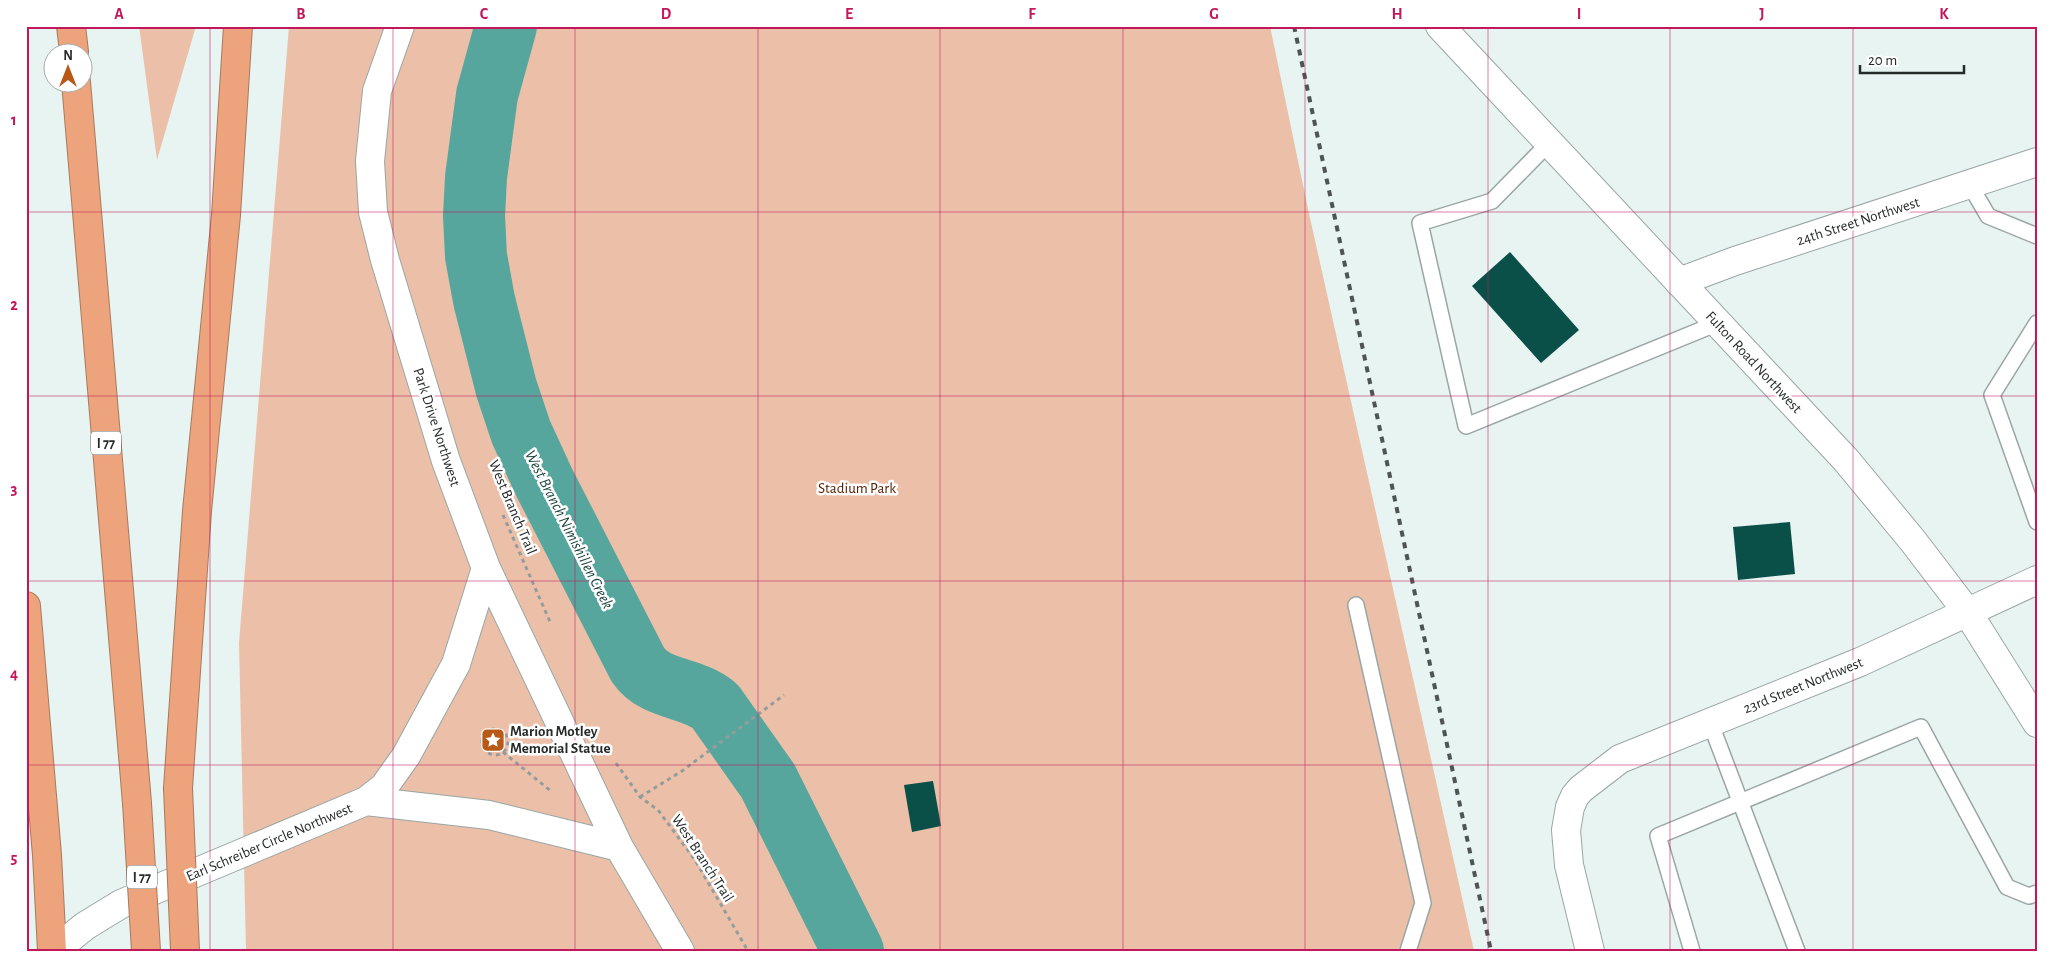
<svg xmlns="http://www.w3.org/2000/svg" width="2063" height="977" font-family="'Alegreya Sans',sans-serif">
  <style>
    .green { fill: #ecc0a8 }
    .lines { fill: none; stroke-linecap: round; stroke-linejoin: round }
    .river { stroke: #57a69d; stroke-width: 62 }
    .building { fill: #0b4f49 }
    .service-casing { stroke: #99a6a4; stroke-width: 18 }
    .minor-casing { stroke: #99a6a4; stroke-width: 30 }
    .secondary-casing { stroke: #99a6a4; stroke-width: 30 }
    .motorway-casing { stroke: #a77a60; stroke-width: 30 }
    .path { stroke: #949d9c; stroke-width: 3; stroke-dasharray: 4 4; stroke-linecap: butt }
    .service { stroke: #fff; stroke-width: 15 }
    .minor { stroke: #fff; stroke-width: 28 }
    .secondary { stroke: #fff; stroke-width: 28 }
    .motorway { stroke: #eda47d; stroke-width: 28 }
    .rail { stroke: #4e5453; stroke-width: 4; stroke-dasharray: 6 6; stroke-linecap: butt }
    .motorway-bridge-casing { stroke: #a77a60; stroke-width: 30; stroke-linecap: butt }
    .motorway-bridge { stroke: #eda47d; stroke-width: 28 }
    .grid { fill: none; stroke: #c2185b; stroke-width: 1; stroke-opacity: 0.55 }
    .labels { text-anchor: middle; stroke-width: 5; stroke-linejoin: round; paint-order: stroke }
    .shield { fill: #fff; stroke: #676b6a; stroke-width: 1 }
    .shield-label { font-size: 14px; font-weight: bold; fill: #262b2a }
    .street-label { font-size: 15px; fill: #262b2a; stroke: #fff }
    .park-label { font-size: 15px; fill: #520; stroke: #fff }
    .poi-label { font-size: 15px; font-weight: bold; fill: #262b2a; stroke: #fff; text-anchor: start }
    .water-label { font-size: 16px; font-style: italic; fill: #183e3a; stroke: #fff }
    .neatline { fill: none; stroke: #c2185b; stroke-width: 2 }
    .grid-label { font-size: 16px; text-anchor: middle; font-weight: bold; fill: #c2185b }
  </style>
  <rect width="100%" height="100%" fill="#e7f4f2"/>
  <path class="green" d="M139 26H196L157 160Z
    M289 26H1270L1308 209 1474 951H246L239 643Z"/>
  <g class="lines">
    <path class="river" d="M506 26 487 95 476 177 474 216 476 256 484 300 506 387 521 432 544 482 638 665C656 691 691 686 715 706L768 781 853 951"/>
  </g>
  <path class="building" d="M1510 252 1579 330 1541 363 1472 286Z
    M1790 522 1795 574 1738 580 1733 527Z
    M933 781 941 826 912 832 904 785Z"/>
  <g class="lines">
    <g class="service-casing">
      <path id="service" d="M1549 143 1492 201 1420 223 1466 426 1718 323
        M1970 185 1988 216 2037 236
        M2037 323 1992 395 2037 522
        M1356 605 1423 903 1408 951
        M1710 722 1797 951
        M1692 951 1658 836 1921 727 2007 887 2029 896 2037 893"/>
    </g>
    <g class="minor-casing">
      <path id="minor" d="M400 26 377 91 370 161 373 212 385 260 446 461 486 568 619 847 680 951
        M1679 282 1735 261 2037 162
        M366 801 384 787 406 756 456 664 486 568
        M54 951 85 926 121 904 366 801 489 815 619 847
        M1590 951 1569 865 1566 830 1570 807 1575 796 1581 789 1620 759 1860 662 2037 580"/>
    </g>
    <g class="secondary-casing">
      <path id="secondary" d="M1440 26 1846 460 1913 541 1968 613 2037 723"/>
    </g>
    <g class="motorway-casing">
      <path id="motorway" d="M71 26 74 52
        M76 82 137 803
        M26 606 47 855 52 951
        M178 788 197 511 226 215 238 26"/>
    </g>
    <path class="path" d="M503 515 551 624
      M482 742a13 13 0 1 1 26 0a13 13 0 1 1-26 0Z
      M503 752 552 792
      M616 763 640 797 658 810 695 860 748 951
      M640 797 682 771 784 695"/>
    <use href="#service" class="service"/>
    <use href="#minor" class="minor"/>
    <use href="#secondary" class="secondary"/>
    <use href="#motorway" class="motorway"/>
    <path class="rail" d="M1294 26 1491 951"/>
    <g class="motorway-bridge-casing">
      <path id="motorway-bridge" d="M178 788 185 951
        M137 803 146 951"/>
    </g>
    <use href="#motorway-bridge" class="motorway-bridge"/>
  </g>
  <path class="grid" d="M210 26V951M393 26V951M575 26V951M758 26V951M940 26V951M1123 26V951M1305 26V951M1488 26V951M1670 26V951M1853 26V951M26 212H2037M26 396H2037M26 581H2037M26 765H2037"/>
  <defs>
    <g id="sight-square" transform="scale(1.25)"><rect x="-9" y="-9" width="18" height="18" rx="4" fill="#b95917" stroke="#fff"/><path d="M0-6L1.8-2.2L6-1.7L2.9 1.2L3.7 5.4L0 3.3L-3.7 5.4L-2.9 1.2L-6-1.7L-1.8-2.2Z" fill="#fff"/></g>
  </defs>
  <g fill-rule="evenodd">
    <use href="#sight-square" x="493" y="740"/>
  </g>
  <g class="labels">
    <g class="shield">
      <rect x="91" y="431.5" width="30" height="23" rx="4"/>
      <rect x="127" y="865.5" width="30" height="23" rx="4"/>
    </g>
    <g class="shield-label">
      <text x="106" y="448">I 77</text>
      <text x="142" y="882">I 77</text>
    </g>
    <g class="street-label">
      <text transform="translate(1858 221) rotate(-18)" y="5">24th Street Northwest</text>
      <text transform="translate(1754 362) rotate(47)" y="5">Fulton Road Northwest</text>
      <text transform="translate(437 427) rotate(72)" y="5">Park Drive Northwest</text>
      <text transform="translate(513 507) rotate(67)" y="5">West Branch Trail</text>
      <text transform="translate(1803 685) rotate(-22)" y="5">23rd Street Northwest</text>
      <text transform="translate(269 842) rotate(-23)" y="5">Earl Schreiber Circle Northwest</text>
      <text transform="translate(703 858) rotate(57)" y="5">West Branch Trail</text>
    </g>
    <g class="park-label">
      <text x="857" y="493">Stadium Park</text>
    </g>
    <g class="poi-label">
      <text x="510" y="736">Marion Motley<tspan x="510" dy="17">Memorial Statue</tspan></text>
    </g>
    <g class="water-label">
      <text transform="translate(570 529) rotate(63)" y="6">West Branch Nimishillen Creek</text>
    </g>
  </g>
  <rect width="2063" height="977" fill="none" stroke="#ffffff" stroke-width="55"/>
  <g transform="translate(68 68)"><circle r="24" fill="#ffffff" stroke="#a8aaaa"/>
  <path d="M0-4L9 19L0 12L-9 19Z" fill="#b95917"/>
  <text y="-8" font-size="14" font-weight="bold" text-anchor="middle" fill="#262b2a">N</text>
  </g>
  <path d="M1860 65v8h104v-8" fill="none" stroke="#262b2a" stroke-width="2.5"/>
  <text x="1868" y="65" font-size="15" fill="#262b2a" stroke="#ffffff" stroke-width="4" paint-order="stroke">20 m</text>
  <rect x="28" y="28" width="2008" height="922" class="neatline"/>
  <g class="grid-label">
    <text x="119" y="19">A</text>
    <text x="301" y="19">B</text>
    <text x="484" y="19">C</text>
    <text x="666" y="19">D</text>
    <text x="849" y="19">E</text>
    <text x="1032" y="19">F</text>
    <text x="1214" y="19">G</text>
    <text x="1397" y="19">H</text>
    <text x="1579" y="19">I</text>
    <text x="1762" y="19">J</text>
    <text x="1944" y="19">K</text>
    <text x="14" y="125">1</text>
    <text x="14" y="310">2</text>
    <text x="14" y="494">3</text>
    <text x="14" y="679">4</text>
    <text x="14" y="863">5</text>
  </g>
</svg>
